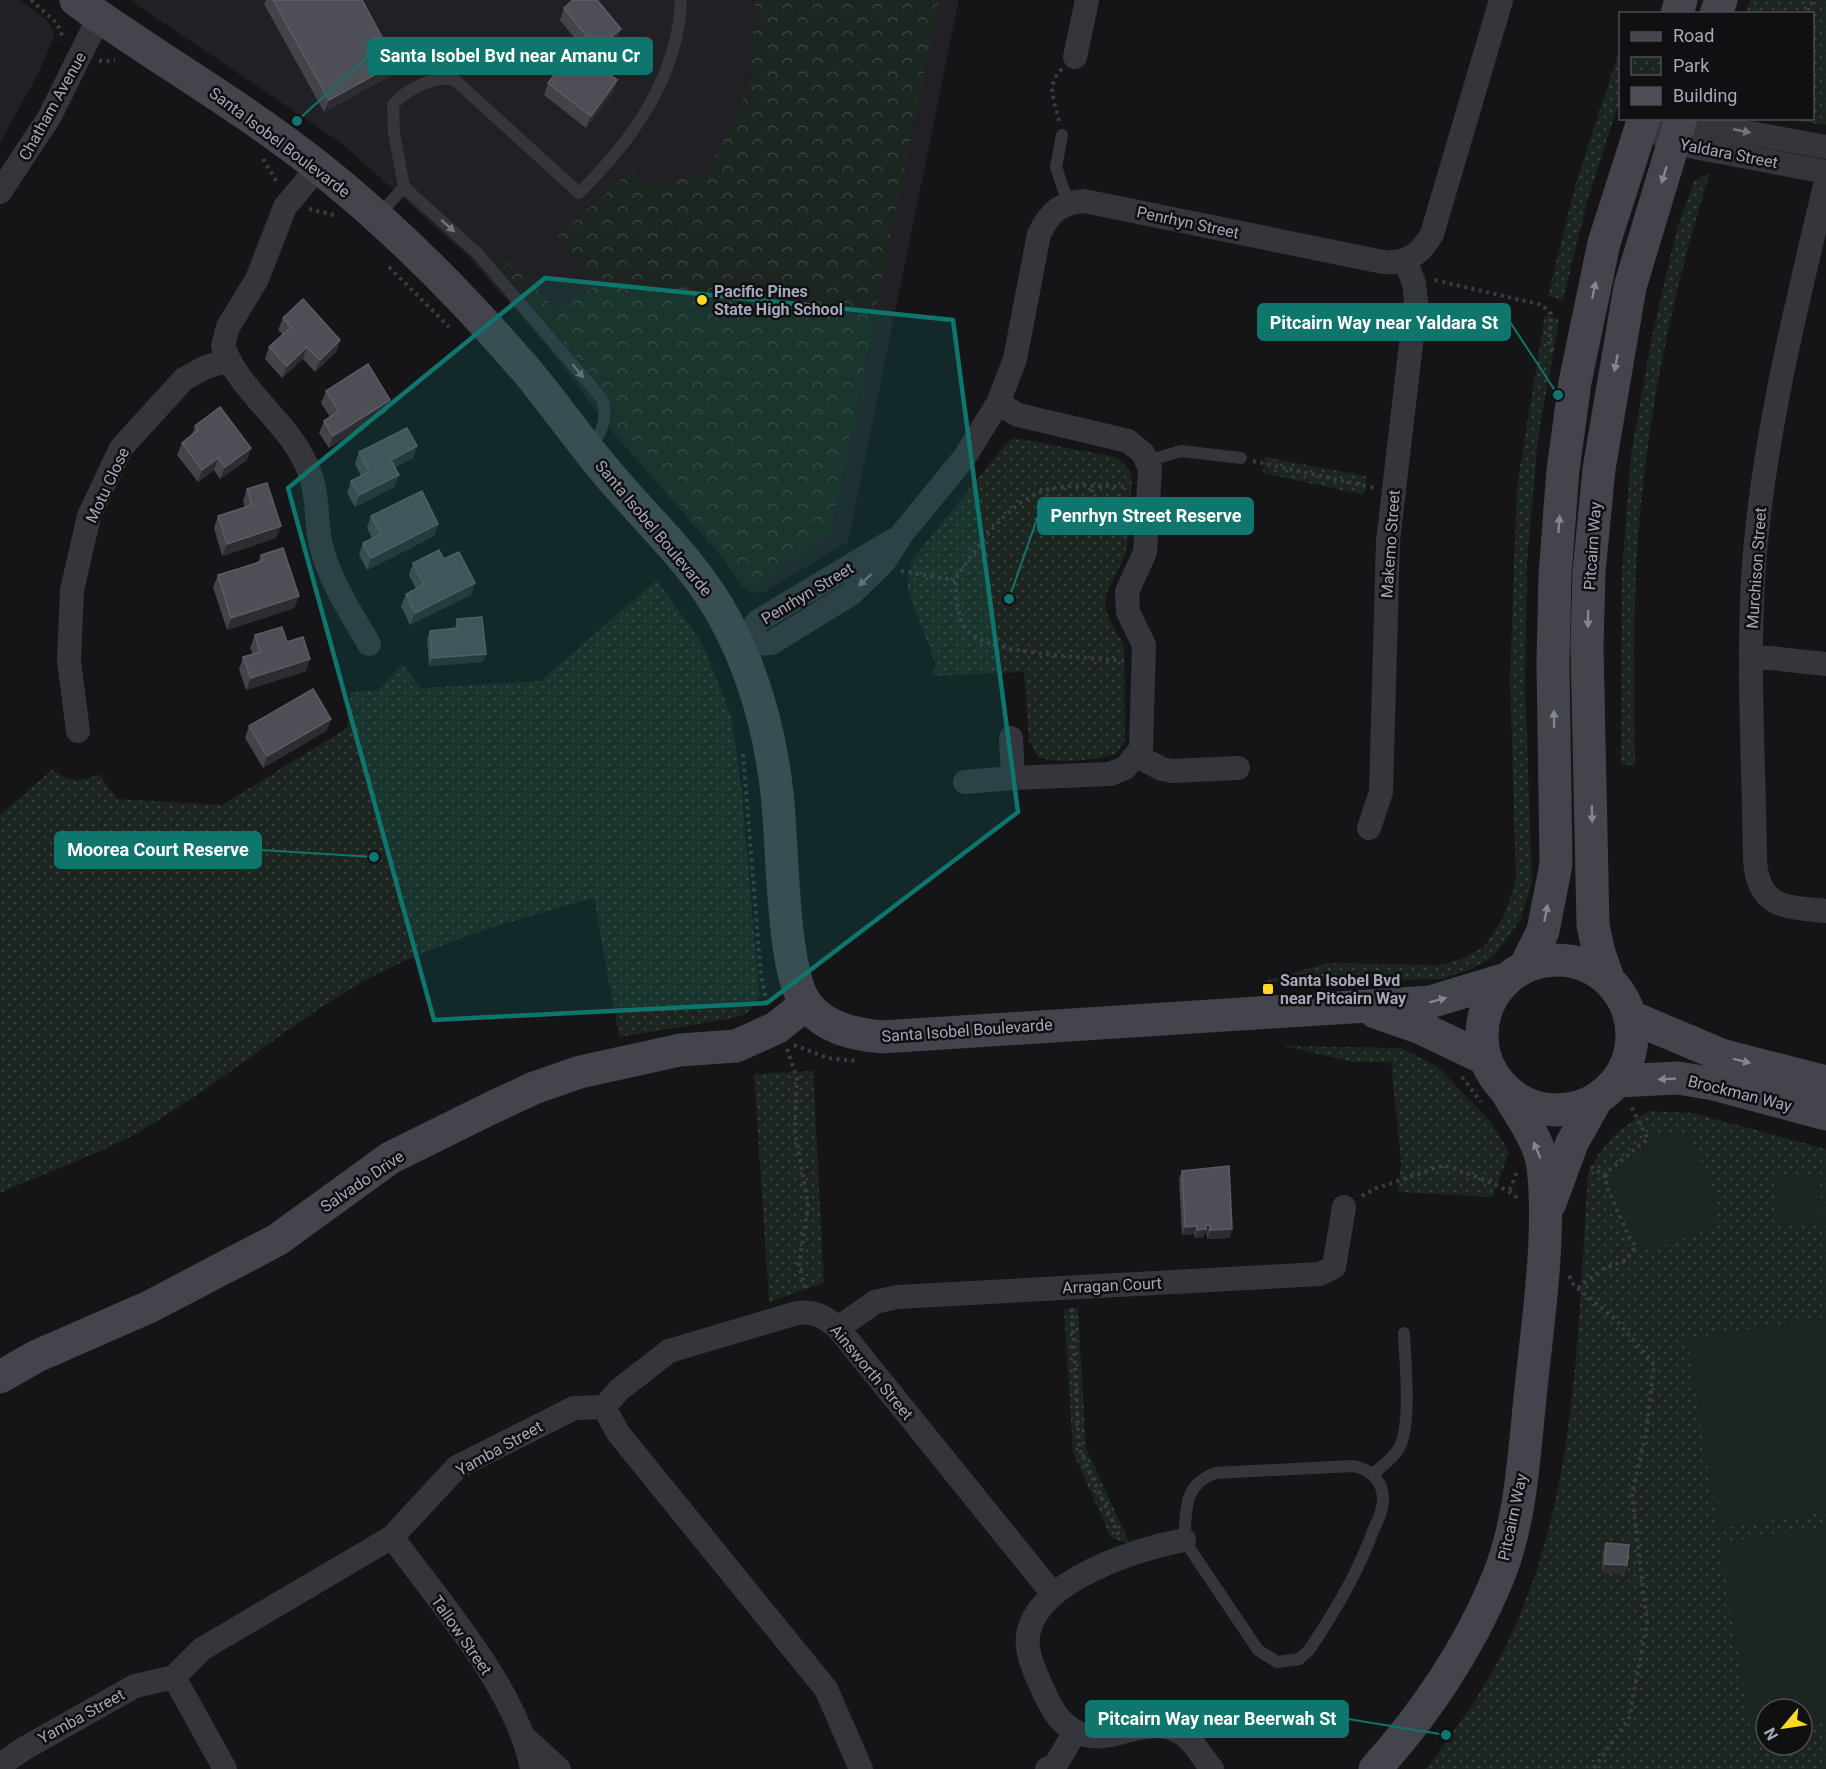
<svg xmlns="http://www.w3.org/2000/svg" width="1826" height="1769" font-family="Roboto,sans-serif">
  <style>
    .built { fill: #212024 }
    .forest { fill: url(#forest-crowns) }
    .park { fill: url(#park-dots); fill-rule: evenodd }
    .pitch { fill: #1c251f }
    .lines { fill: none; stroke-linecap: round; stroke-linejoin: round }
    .path { stroke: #3b3c43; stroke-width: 4; stroke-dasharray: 3 4.5; stroke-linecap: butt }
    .lane { stroke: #35353c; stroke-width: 12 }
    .street { stroke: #35353c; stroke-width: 24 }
    .secondary { stroke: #43444c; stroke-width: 33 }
    .wall { fill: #43444a }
    .shaded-wall { fill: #2c2c31 }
    .building { fill: #4e4e56; stroke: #5c5c65; stroke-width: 1.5 }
    .oneway { fill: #737480 }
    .oneway2 { fill: #838592 }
    .marked { fill: #0f766e; fill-opacity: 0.2; stroke: #0f766e; stroke-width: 4.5; stroke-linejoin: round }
    .poi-dot { fill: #ffd824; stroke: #100f12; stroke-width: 2 }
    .labels { text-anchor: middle; stroke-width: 5; stroke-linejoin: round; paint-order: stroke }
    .street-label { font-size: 16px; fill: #a5a8b8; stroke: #100f12 }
    .poi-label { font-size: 16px; font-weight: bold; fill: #a5a8b8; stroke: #100f12; text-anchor: start }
    .leader { fill: none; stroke: #0f766e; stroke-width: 2 }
    .callout-dot { fill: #0f766e; stroke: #100f12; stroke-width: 2 }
    .callout { fill: #0f766e; stroke: #0f766e; stroke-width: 2 }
    .callout-label { font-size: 18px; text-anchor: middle; font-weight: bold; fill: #fff }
  </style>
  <defs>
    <pattern id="forest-crowns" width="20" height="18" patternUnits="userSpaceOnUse" patternTransform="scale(1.5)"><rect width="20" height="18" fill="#1c251f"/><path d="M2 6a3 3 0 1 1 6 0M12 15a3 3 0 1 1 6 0" fill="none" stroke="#3a423d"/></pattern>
    <pattern id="park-dots" width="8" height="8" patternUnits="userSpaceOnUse" patternTransform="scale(1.5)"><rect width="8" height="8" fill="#1c251f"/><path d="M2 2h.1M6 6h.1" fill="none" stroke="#3a423d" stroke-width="1.8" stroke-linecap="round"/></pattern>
  </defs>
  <rect width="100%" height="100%" fill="#151417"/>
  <path class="built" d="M0 0H20L47 20 55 34 40 70 0 143Z
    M130 0H959L848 542 764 592 751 593 741 587 725 561 614 434 546 345 468 256 341 143Z"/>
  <path class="forest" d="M756 0H939L830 532 749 586 613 426 615 413 611 398 502 269 509 257 557 312 599 283 558 236 634 169 650 188 709 172 750 84Z"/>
  <path class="park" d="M1750 0H1826V125L1785 119 1812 118V14L1746 13Z
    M1620 48V99L1587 202 1563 300 1548 296 1576 183Z
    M1710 173C1669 301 1643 437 1636 570 1633 636 1634 701 1635 766L1621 764 1622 571 1631 455 1651 341 1677 228 1694 181Z
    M1545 315 1559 319 1538 439 1527 562 1525 686 1532 882 1520 921 1492 958 1467 971 1441 979 1262 982 1327 963 1439 965 1461 959 1484 947 1504 916 1516 879 1510 678 1517 486Z
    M1014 438 1116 457 1129 469 1132 479C1130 498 1131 541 1124 557 1118 573 1103 591 1106 609 1109 623 1119 632 1124 646L1125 740 1117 753C1094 761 1060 764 1038 757L1029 741 1024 672 930 676 936 665 907 588 912 560 1008 441Z
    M1265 457 1366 476 1364 495 1263 473Z
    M657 580 703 645 731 715 742 793 759 994C753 1009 749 1014 734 1018L619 1037 594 898C517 919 439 941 368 979 287 1024 218 1087 137 1133 94 1157 45 1172 0 1193V815L53 769C66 783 84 782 99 774L117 799 222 805 347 728 351 692 379 690 402 664 421 688 540 681Z
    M1284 1046 1402 1048 1438 1067 1491 1122 1509 1152 1493 1197 1398 1192 1401 1162 1391 1062H1353Z
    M813 1071 824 1283 769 1302 754 1074Z
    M1650 1111 1693 1113 1826 1149V1769H1425C1438 1756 1447 1740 1458 1725 1578 1561 1575 1367 1588 1173 1606 1140 1617 1129 1650 1111ZM1766 1709H1802V1745H1766Z
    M1078 1308 1086 1448 1130 1544 1111 1538 1073 1452 1064 1309Z"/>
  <path class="pitch" d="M1689 1133 1717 1199 1718 1214 1709 1229 1657 1248 1628 1245 1603 1187 1606 1170 1653 1135Z
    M1820 1176 1822 1223 1777 1225 1775 1178Z
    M1826 1317V1512L1718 1529 1687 1339Z
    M1826 1526V1721L1802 1725V1709H1766V1730L1751 1733 1720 1543Z"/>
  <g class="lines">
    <path class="path" d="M31 0 57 23 64 40
      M1799 14 1816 0
      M99 61H115
      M1059 121C1055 102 1045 85 1062 69
      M263 159 278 184
      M309 209 334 215
      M389 267 449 327
      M1435 280 1542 305 1551 314 1549 342 1554 353
      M1253 461 1375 488
      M1079 527 1088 511 1093 486
      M901 571 955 580
      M1124 661C1091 657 986 655 967 630 956 616 957 597 955 580 976 548 1009 499 1049 489 1074 484 1102 486 1128 487
      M743 754 761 976 767 1003
      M794 1045 828 1058 856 1061
      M787 1049 797 1078 795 1132 808 1205 799 1265 806 1292
      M1462 1077 1481 1102
      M1606 1177 1607 1172 1648 1139 1631 1106
      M1510 1190 1517 1171
      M1362 1196 1374 1189 1444 1165C1465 1173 1506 1185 1519 1200
      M1569 1276 1574 1285 1617 1321 1654 1364 1646 1434 1632 1494 1647 1623 1629 1719 1593 1769
      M1578 1288 1603 1269 1626 1260 1636 1246 1630 1239 1606 1185V1177L1590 1166
      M1072 1308 1079 1448 1120 1538"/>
    <path class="lane" d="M1062 135 1056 167 1068 203
      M378 216 404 187
      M588 448C602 435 607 420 603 400L478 254 404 187 394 133 393 105C405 90 437 73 456 81L579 193C632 141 678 77 681 0
      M1147 461 1181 451 1241 458
      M1353 1466C1369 1469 1381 1478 1383 1496 1384 1508 1378 1520 1373 1531 1357 1575 1335 1612 1309 1650L1299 1659 1277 1662 1258 1650 1184 1540C1187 1510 1182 1486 1215 1473Z
      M1373 1474C1382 1466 1393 1459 1399 1448 1412 1425 1405 1361 1404 1333"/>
    <path class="street" d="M1075 57 1087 0
      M1666 121 1680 120 1826 147
      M1643 123 1673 143 1826 172
      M318 167 285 207 257 279 228 327 223 346C241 395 293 424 310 474 318 495 316 519 320 541 328 579 350 611 369 644
      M1826 181C1796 308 1764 434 1754 564 1747 662 1754 762 1755 860 1758 908 1785 907 1826 911
      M0 192 50 116 99 17
      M998 403 1018 415 1128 441 1143 453 1150 469 1145 552 1127 592 1128 612 1144 645 1141 749 1125 768 1110 774 1013 778 1011 738
      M739 645 771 643 851 594 884 562 901 535 964 458 998 403 1015 359 1039 234C1050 212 1060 203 1084 201L1383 262C1406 264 1421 254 1432 234L1501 0
      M739 645 758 621 892 541
      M1752 656 1826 664
      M78 731 69 661 72 590 89 516 121 448 184 379 206 367 229 360
      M1137 756 1162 769 1172 771 1238 768
      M965 782 1013 778
      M1369 828 1381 792 1388 541 1416 301 1414 283 1405 261
      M838 1328 875 1302 897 1297 1320 1274 1334 1267 1344 1207
      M604 1407 619 1390 669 1351 797 1313C814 1311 824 1316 838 1328L1053 1594
      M604 1407 618 1433 826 1689 861 1769
      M392 1537C440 1603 517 1689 532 1769
      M1184 1540C1137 1549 1037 1580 1028 1635 1026 1651 1032 1664 1038 1679 1047 1698 1054 1719 1073 1730 1109 1752 1146 1709 1183 1734 1195 1743 1202 1757 1212 1769
      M174 1677 225 1769
      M524 1737 559 1769
      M0 1765 25 1748 135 1686 174 1677 202 1649 392 1537 457 1467 574 1408 604 1407
      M1047 1769 1056 1764 1075 1732"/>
    <path class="secondary" d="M76 0C155 57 240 105 317 166 393 226 463 297 526 370 553 402 577 437 604 469 645 519 696 563 726 621 755 675 770 732 777 793 783 841 781 972 807 1005 826 1029 854 1034 882 1037L1430 1002 1506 979
      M1677 14 1681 0
      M1716 14 1721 0
      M1482 1035a75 75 0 1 1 150 0a75 75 0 1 1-150 0Z
      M1525 967 1543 931 1556 864 1553 663 1555 575 1563 470 1575 382 1604 243 1644 118
      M1609 981 1599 953 1593 925 1587 646 1589 572 1599 469 1630 287 1681 118
      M1375 1012 1421 1028 1486 1059
      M1629 1016 1721 1055 1826 1082
      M1616 1081 1678 1078 1714 1084 1826 1114
      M1550 1203 1572 1143 1596 1100
      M0 1377 37 1356 149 1307 277 1240 390 1158 491 1108 534 1088 580 1072 680 1050 736 1046 776 1028 806 1004
      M1375 1769C1425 1714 1469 1648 1497 1580 1522 1520 1524 1452 1531 1388 1538 1322 1551 1233 1543 1167 1540 1140 1518 1113 1506 1090"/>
  </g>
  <path class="wall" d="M266 0H362L392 75 324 112 264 4Z
    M564 8 617 41 593 61 560 20Z
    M617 80 613 92 586 128 544 95 548 83Z
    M283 318 340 340 336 352 315 372 303 359 282 378 265 359 269 347 283 335 278 330Z
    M326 391 390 400 386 412 329 448 319 433 324 421 330 417 321 403Z
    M195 426 247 460 220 479 214 470 198 482 177 455 182 443 192 435Z
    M417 446 413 458 395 467 399 475 394 487 355 507 347 493 351 481 361 476 355 464 359 452Z
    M247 489 276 538 222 556 214 528 218 516 245 507 243 501Z
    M371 516 438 524 434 536 367 570 359 555 363 543 372 538 367 528Z
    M261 555 299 596 294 608 227 630 213 587 218 575 258 562Z
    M444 559 475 583 471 595 410 625 401 606 406 594 416 589 409 575 413 563Z
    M457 619 483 662 429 666 427 639 430 631 455 629Z
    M255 635 287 642 310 659 306 671 246 690 239 669 243 657 253 654 250 648Z
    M331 719 326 731 263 768 245 738 249 726Z
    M1182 1171 1232 1229 1229 1238 1207 1239V1233H1205L1203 1237 1195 1238 1194 1234 1182 1235 1179 1179Z
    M1606 1543 1627 1565 1624 1574 1602 1572 1603 1551Z"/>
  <path class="shaded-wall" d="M621 29 617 41 593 61 597 49Z
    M396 63 392 75 324 112 329 100Z
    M617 80 613 92 586 128 591 116Z
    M340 340 336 352 315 372 320 360Z
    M307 347 303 359 282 378 287 366Z
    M390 400 386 412 329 448 333 436Z
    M417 446 413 458 387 472 391 460Z
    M251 448 247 460 220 479 225 467Z
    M218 458 214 470 198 482 202 470Z
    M399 475 394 487 355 507 359 495Z
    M438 524 434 536 367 570 371 558Z
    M1061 524 1066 525 1064 529 1060 528Z
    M281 526 276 538 222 556 227 544Z
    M1065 529 1078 530 1076 534 1064 533Z
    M475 583 471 595 410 625 415 613Z
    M299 596 294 608 227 630 231 618Z
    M486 654 483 662 429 666 432 658Z
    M310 659 306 671 246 690 251 678Z
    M331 719 326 731 263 768 267 756Z
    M1206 1225H1210L1207 1233H1205L1203 1237 1195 1238 1197 1230Z
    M1197 1226 1194 1234 1182 1235 1185 1227Z
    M1232 1229 1229 1238 1207 1239 1210 1230Z
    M1605 1564 1627 1565 1624 1574 1602 1572Z"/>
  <path class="building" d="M273 0H362L396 63 329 100Z
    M573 0H597L621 29 597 49 564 8Z
    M575 48 617 80 591 116 548 83Z
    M303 299 340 340 320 360 307 347 287 366 269 347 291 327 283 318Z
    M368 364 390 400 333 436 324 421 339 411 326 391Z
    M220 407 251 448 225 467 218 458 202 470 182 443 198 430 195 426Z
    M407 428 417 446 391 460 399 475 359 495 351 481 369 472 359 452Z
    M267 483 281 526 227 544 218 516 252 505 247 489Z
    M422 491 438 524 371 558 363 543 381 534 371 516Z
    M283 548 299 596 231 618 218 575 263 561 261 555Z
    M439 550 444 559 459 552 475 583 415 613 406 594 424 585 413 563Z
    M482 617 486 654 432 658 430 631 458 628 457 619Z
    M282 627 287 642 303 637 310 659 251 678 243 657 260 652 255 635Z
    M313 689 331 719 267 756 249 726Z
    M1229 1166 1232 1229 1210 1230V1225H1206V1229L1197 1230V1226L1185 1227 1182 1171Z
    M1606 1543 1629 1545 1627 1565 1605 1564Z"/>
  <defs><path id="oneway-solid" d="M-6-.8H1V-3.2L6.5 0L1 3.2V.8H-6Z" transform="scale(1.5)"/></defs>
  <g class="oneway">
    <use href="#oneway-solid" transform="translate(1742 131) rotate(11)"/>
    <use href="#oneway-solid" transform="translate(448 226) rotate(42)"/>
    <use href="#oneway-solid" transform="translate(578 371) rotate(51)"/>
    <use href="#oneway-solid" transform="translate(865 580) rotate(137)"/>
  </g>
  <g class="oneway2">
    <use href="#oneway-solid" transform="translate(1664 175) rotate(107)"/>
    <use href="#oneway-solid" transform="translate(1594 290) rotate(-78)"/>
    <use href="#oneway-solid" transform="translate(1616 363) rotate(101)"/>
    <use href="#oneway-solid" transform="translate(1559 524) rotate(-86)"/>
    <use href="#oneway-solid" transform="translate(1588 619) rotate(91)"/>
    <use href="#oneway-solid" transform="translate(1554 719) rotate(-91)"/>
    <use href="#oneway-solid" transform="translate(1592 814) rotate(89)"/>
    <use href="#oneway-solid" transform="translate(1546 913) rotate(-79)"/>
    <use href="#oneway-solid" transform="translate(1438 1000) rotate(-15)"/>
    <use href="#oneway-solid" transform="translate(1742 1061) rotate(14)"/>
    <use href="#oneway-solid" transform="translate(1667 1079) rotate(177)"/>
    <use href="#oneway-solid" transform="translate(1537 1150) rotate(-112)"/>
  </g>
  <path class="marked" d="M545 278 953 320 1018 812 767 1003 434 1020 288 488Z"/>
  <g class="poi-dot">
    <circle cx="702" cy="300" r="6"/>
    <rect x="1262" y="983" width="12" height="12" rx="3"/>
  </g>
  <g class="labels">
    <g class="street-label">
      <text transform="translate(52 106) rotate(-61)" y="6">Chatham Avenue</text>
      <text transform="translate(280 142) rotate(37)" y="6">Santa Isobel Boulevarde</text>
      <text transform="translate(1729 153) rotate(11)" y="6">Yaldara Street</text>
      <text transform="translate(1188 222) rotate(12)" y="6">Penrhyn Street</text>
      <text transform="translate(107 485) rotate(-65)" y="6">Motu Close</text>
      <text transform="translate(654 528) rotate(50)" y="6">Santa Isobel Boulevarde</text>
      <text transform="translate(1390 544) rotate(-86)" y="6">Makemo Street</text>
      <text transform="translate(1592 546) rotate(-86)" y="6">Pitcairn Way</text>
      <text transform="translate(1756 568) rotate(-86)" y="6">Murchison Street</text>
      <text transform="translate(807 593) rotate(-31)" y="6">Penrhyn Street</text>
      <text transform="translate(967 1030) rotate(-4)" y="6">Santa Isobel Boulevarde</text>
      <text transform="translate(1740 1093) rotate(14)" y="6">Brockman Way</text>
      <text transform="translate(362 1181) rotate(-34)" y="6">Salvado Drive</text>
      <text transform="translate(1112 1285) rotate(-3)" y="6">Arragan Court</text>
      <text transform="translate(872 1372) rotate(50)" y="6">Ainsworth Street</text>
      <text transform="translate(499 1448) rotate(-29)" y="6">Yamba Street</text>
      <text transform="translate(1512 1517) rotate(-78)" y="6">Pitcairn Way</text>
      <text transform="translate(462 1635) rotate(55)" y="6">Tallow Street</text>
      <text transform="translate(81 1716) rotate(-29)" y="6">Yamba Street</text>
    </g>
    <g class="poi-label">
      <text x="714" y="297">Pacific Pines<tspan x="714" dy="18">State High School</tspan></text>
      <text x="1280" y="986">Santa Isobel Bvd<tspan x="1280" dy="18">near Pitcairn Way</tspan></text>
    </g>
  </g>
  <path class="leader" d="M297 121L368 56M1558 395L1510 322M1009 599L1038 516M374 857L261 850M1446 1735L1348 1719"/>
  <g class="callout-dot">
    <circle cx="297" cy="121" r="6"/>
    <circle cx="1558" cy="395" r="6"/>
    <circle cx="1009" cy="599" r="6"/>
    <circle cx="374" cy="857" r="6"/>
    <circle cx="1446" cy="1735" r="6"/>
  </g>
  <g class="callout">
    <rect x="368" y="38" width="284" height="36" rx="6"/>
    <rect x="1258" y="304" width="252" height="36" rx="6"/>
    <rect x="1038" y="498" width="215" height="36" rx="6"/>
    <rect x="55" y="832" width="206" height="36" rx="6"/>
    <rect x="1086" y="1701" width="262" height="36" rx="6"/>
  </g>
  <g class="callout-label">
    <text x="510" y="62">Santa Isobel Bvd near Amanu Cr</text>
    <text x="1384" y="329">Pitcairn Way near Yaldara St</text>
    <text x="1146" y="522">Penrhyn Street Reserve</text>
    <text x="158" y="856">Moorea Court Reserve</text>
    <text x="1217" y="1725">Pitcairn Way near Beerwah St</text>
  </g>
  <rect x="1619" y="12" width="195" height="108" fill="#100f12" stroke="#4c4c54" stroke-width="1.5"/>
  <rect x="1631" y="32" width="30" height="9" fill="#43444c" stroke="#4c4c54" stroke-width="1.5"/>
  <text x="1673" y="42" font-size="18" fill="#a5a8b8">Road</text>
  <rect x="1631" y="57" width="30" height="18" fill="url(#park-dots)" stroke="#4c4c54" stroke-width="1.5"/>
  <text x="1673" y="72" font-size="18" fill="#a5a8b8">Park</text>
  <rect x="1631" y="87" width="30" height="18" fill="#4e4e56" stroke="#4c4c54" stroke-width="1.5"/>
  <text x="1673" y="102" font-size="18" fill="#a5a8b8">Building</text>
  <g transform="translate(1784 1727) rotate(241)"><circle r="28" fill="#100f12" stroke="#4c4c54" stroke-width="1.5"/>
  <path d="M0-4.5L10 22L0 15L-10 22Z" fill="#ffd824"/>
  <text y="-9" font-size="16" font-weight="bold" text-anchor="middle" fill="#a5a8b8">N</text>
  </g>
</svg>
